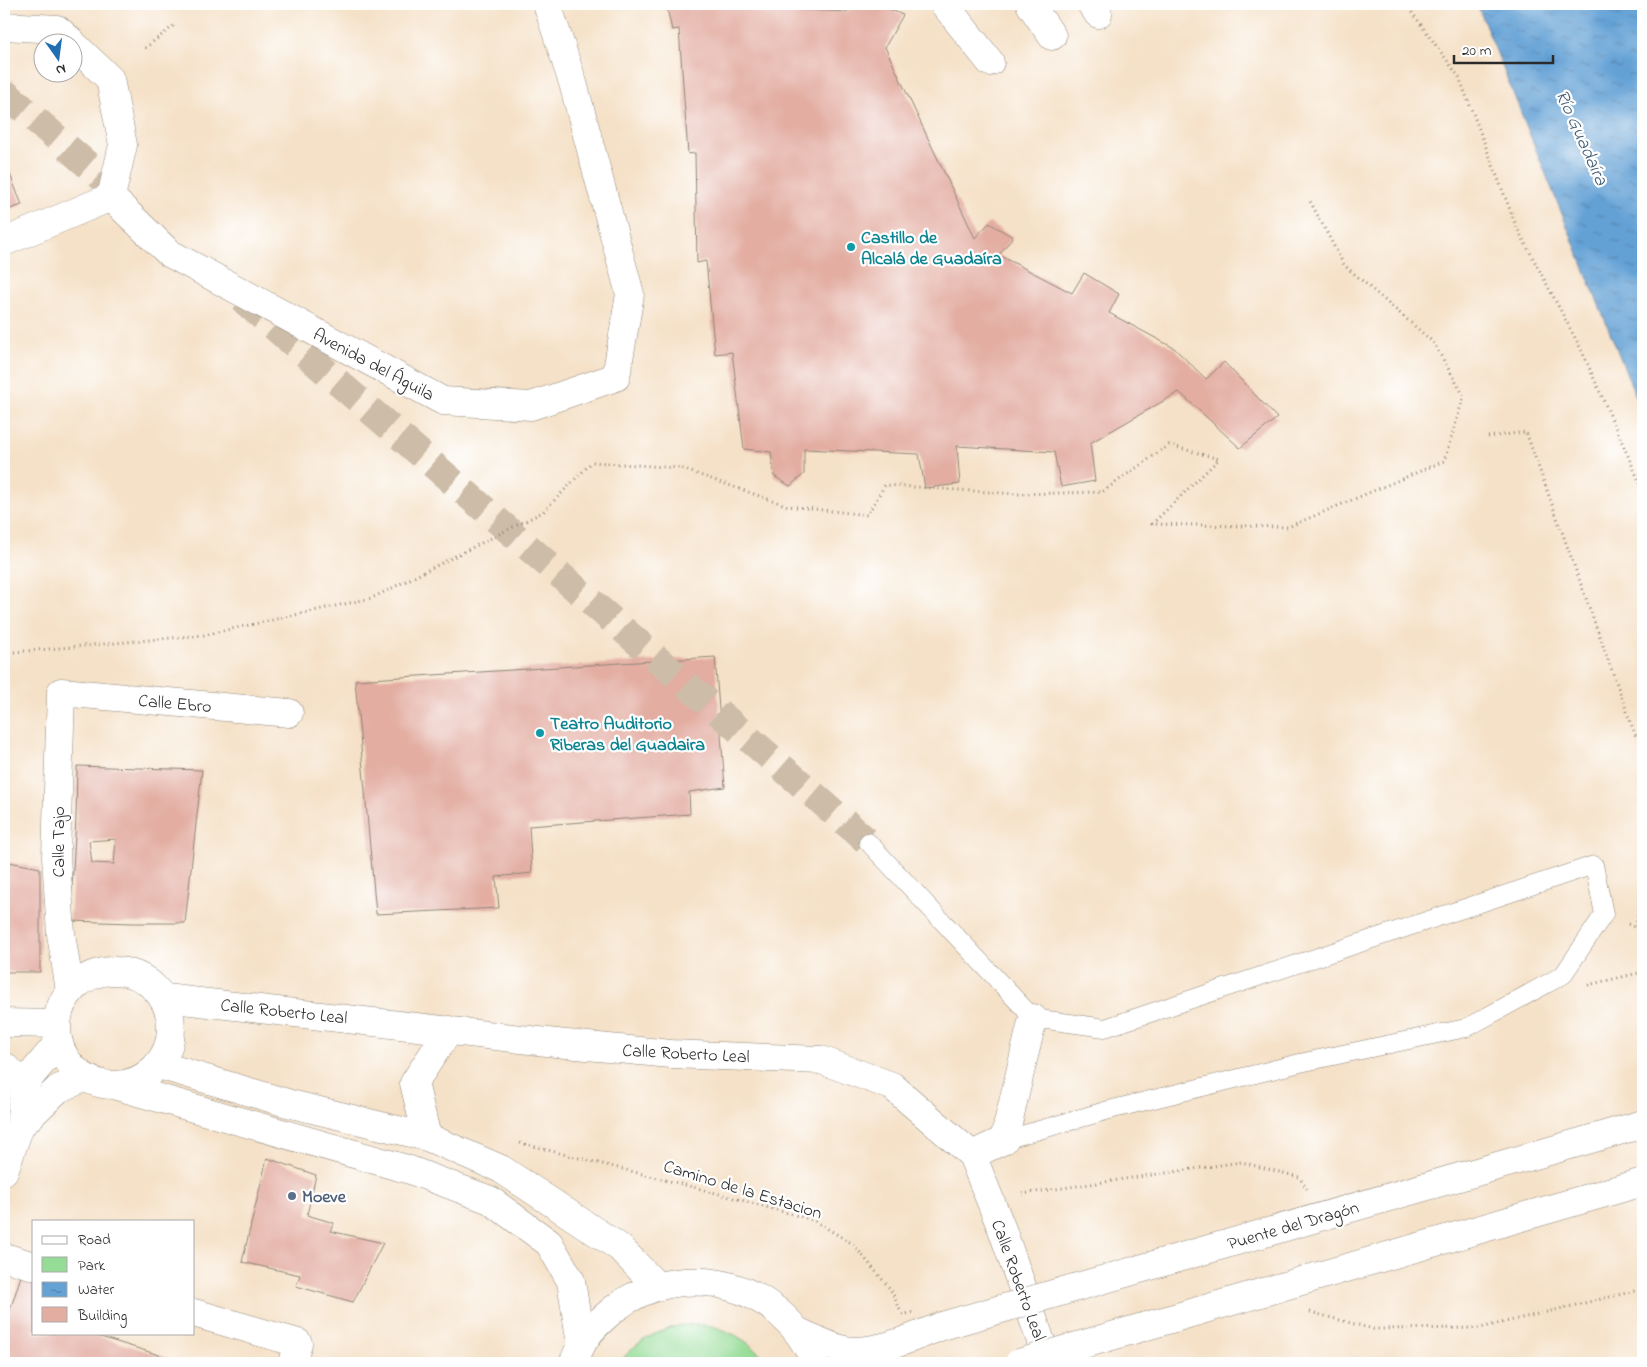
<svg xmlns="http://www.w3.org/2000/svg" width="1647" height="1367" font-family="'Indie Flower',sans-serif">
  <style>
    .green { fill: #95dc96; stroke: #608460 }
    .water { fill: url(#water-ripples); stroke: #486680 }
    .building { fill: #e3ada2; fill-rule: evenodd }
    .lines { fill: none; stroke-linecap: round; stroke-linejoin: round }
    .minor-tunnel { stroke: #cdbda8; stroke-width: 28; stroke-dasharray: 28 14; stroke-linecap: butt }
    .service-casing { stroke: #908679; stroke-width: 19 }
    .minor-casing { stroke: #908679; stroke-width: 29 }
    .tertiary-casing { stroke: #908679; stroke-width: 29 }
    .secondary-casing { stroke: #908679; stroke-width: 29 }
    .path { stroke: #908679; stroke-width: 3; stroke-dasharray: 1 4; stroke-linecap: butt }
    .service { stroke: #fff; stroke-width: 18 }
    .minor { stroke: #fff; stroke-width: 28 }
    .tertiary { stroke: #fff; stroke-width: 28 }
    .secondary { stroke: #fff; stroke-width: 28 }
    .secondary-bridge-casing { stroke: #908679; stroke-width: 29; stroke-linecap: butt }
    .path-bridge { stroke: #908679; stroke-width: 3; stroke-dasharray: 1 4; stroke-linecap: butt }
    .secondary-bridge { stroke: #fff; stroke-width: 28 }
    .culture-dot { fill: #0f9aa8; stroke: #fff; stroke-width: 2 }
    .service-dot { fill: #5c6f8a; stroke: #fff; stroke-width: 2 }
    .labels { text-anchor: middle; stroke-width: 4.5; stroke-linejoin: round; paint-order: stroke }
    .culture-label { font-size: 18px; font-weight: bold; fill: #0d838f; stroke: #fff; text-anchor: start }
    .street-label { font-size: 18px; fill: #2b2b2b; stroke: #fff }
    .service-label { font-size: 18px; font-weight: bold; fill: #4e5e75; stroke: #fff; text-anchor: start }
    .water-label { font-size: 19px; font-style: italic; fill: #456077; stroke: #fff }
  </style>
  <defs>
    <pattern id="water-ripples" width="26" height="14" patternUnits="userSpaceOnUse" patternTransform="scale(1.25)"><rect width="26" height="14" fill="#64a1d5"/><path d="M2 4q2-2 4 0t4 0M15 11q2-2 4 0t4 0" fill="none" stroke="#5383ad"/></pattern>
  </defs>
  <rect width="100%" height="100%" fill="#fff"/>
  <filter id="ink" filterUnits="userSpaceOnUse"><feTurbulence type="fractalNoise" baseFrequency=".02" numOctaves="2"/><feDisplacementMap in="SourceGraphic" scale="10" xChannelSelector="R" yChannelSelector="G"/><feConvolveMatrix kernelMatrix="1 2 1 2 8 2 1 2 1" color-interpolation-filters="sRGB"/></filter>
  <filter id="wash" filterUnits="userSpaceOnUse"><feTurbulence type="fractalNoise" baseFrequency=".0096" numOctaves="4" result="noise"/><feDisplacementMap in="SourceGraphic" scale="20" xChannelSelector="R" yChannelSelector="G"/><feGaussianBlur stdDeviation="1.12" result="paint"/><feColorMatrix in="noise" values="0 0 0 0 0 0 0 0 0 0 0 0 0 0 0 0 0 1.4 0 .05"/><feComposite in="paint" operator="in"/></filter>
  <g filter="url(#wash)">
    <rect width="100%" height="100%" fill="#f5e1c7"/>
    <path class="green" d="M680 1325C690 1325 702 1324 712 1326 733 1332 755 1344 766 1363H620C636 1340 655 1333 680 1325Z"/>
    <path class="water" d="M1477 4H1643V414Z"/>
    <g id="blocks">
      <path class="building" d="M666 4H709V5L847 12 852 4H877L903 15 885 47 975 238 989 223 1013 237 999 255 1072 293 1084 273 1119 294 1109 313 1174 348 1206 379 1224 362 1277 418 1240 448 1179 392 1090 443 1095 481 1061 487 1054 452 957 446 960 484 925 488 919 454 804 449V474L790 486 774 476 771 452 744 449 732 352 715 354 706 261 697 263 695 153 688 154 679 29 672 30Z
        M4 159 22 205 4 211Z
        M715 657 725 787 689 792 690 814 529 826 532 873 496 877 499 908 376 914 355 680Z
        M77 766 202 770 185 923H132L70 921 76 818ZM116 839 114 864 92 863 89 841Z
        M4 861 40 868V972H4Z
        M267 1158 316 1175 307 1215 334 1223 330 1231 383 1243 353 1302 296 1286 300 1275 242 1262Z
        M21 1276 34 1280V1333H94V1335L185 1363H4V1329Z"/>
    </g>
  </g>
  <g filter="url(#ink)">
    <use href="#blocks" fill-opacity="0" stroke="#908679" stroke-width="1"/>
    <g class="lines">
      <path class="minor-tunnel" d="M4 92 130 202
        M242 299 868 842"/>
      <g class="service-casing">
        <path id="service" d="M868 842 1033 1018 1105 1028 1594 865 1604 914 1563 975 1466 1028 1300 1063 1109 1110 1004 1140"/>
      </g>
      <g class="minor-casing">
        <path id="minor" d="M944 4 990 62
          M1030 4 1052 36
          M1091 4 1098 14
          M4 26 57 29 72 42
          M72 43 110 79 123 145 111 197
          M111 197 169 253 443 401 531 406 616 377 630 294 573 83 547 4
          M4 242 111 197
          M70 991 61 934 56 857 61 692 289 713
          M165 998 556 1043 671 1054 821 1060 892 1086 972 1155 1003 1232 1044 1350
          M4 1023 56 1024
          M4 1066 24 1084
          M427 1137 414 1083 449 1030
          M972 1155 1004 1140 1033 1018
          M4 1257 34 1266
          M194 1313 298 1343 292 1363"/>
      </g>
      <g class="tertiary-casing">
        <path id="tertiary" d="M57 1028a57 57 0 1 1 114 0a57 57 0 1 1-114 0Z
          M159 1065 287 1103 427 1137 501 1169 619 1247 657 1286
          M117 1086 410 1170 490 1200 549 1243 571 1281 581 1344
          M20 1126 58 1089 84 1078
          M4 1171 20 1126 24 1084 58 1043"/>
      </g>
      <g class="secondary-casing">
        <path id="secondary" d="M797 1331C811 1337 825 1345 840 1349 871 1357 914 1337 942 1326
          M573 1363C576 1357 578 1351 581 1346 588 1331 602 1319 614 1309 683 1256 783 1283 815 1363"/>
      </g>
      <path class="path" d="M1406 4 1459 77 1517 228 1581 349 1643 490
        M145 48 176 24
        M1488 437 1526 432 1636 737 1643 734
        M4 653 204 635 372 598 543 512 592 462 680 468 788 506 867 515 885 485 1017 494 1102 492 1169 445 1219 459 1152 524 1288 527 1444 461 1464 396 1433 342 1344 265 1310 201
        M1628 924 1636 928 1643 868
        M1588 985 1643 972
        M520 1143 701 1189 813 1220 853 1244 891 1290 900 1310
        M1022 1194 1241 1162 1299 1177 1307 1189
        M1310 1312 1373 1329 1480 1328 1643 1289"/>
      <use href="#service" class="service"/>
      <use href="#minor" class="minor"/>
      <use href="#tertiary" class="tertiary"/>
      <use href="#secondary" class="secondary"/>
      <g class="secondary-bridge-casing">
        <path id="secondary-bridge" d="M942 1326 1643 1124
          M1019 1363 1643 1182"/>
      </g>
      <path class="path-bridge" d="M902 1315 914 1312"/>
      <use href="#secondary-bridge" class="secondary-bridge"/>
    </g>
  </g>
  <g class="culture-dot">
    <circle cx="851" cy="247" r="5"/>
    <circle cx="540" cy="733" r="5"/>
  </g>
  <circle class="service-dot" cx="292" cy="1196" r="5"/>
  <g class="labels">
    <g class="culture-label">
      <text x="861" y="243">Castillo de<tspan x="861" dy="21">Alcalá de Guadaíra</tspan></text>
      <text x="550" y="729">Teatro Auditorio<tspan x="550" dy="21">Riberas del Guadaira</tspan></text>
    </g>
    <g class="street-label">
      <text transform="translate(374 364) rotate(28)" y="6">Avenida del Águila</text>
      <text transform="translate(175 703) rotate(5)" y="6">Calle Ebro</text>
      <text transform="translate(58 842) rotate(-90)" y="6">Calle Tajo</text>
      <text transform="translate(284 1011) rotate(6)" y="6">Calle Roberto Leal</text>
      <text transform="translate(686 1053) rotate(3)" y="6">Calle Roberto Leal</text>
      <text transform="translate(743 1189) rotate(17)" y="6">Camino de la Estacion</text>
      <text transform="translate(1293 1225) rotate(-16)" y="6">Puente del Dragón</text>
      <text transform="translate(1019 1280) rotate(70)" y="6">Calle Roberto Leal</text>
    </g>
    <g class="service-label">
      <text x="302" y="1202">Moeve</text>
    </g>
    <g class="water-label">
      <text transform="translate(1583 137) rotate(66)" y="7">Río Guadaíra</text>
    </g>
  </g>
  <rect width="1647" height="1367" fill="none" stroke="#fff" stroke-width="20"/>
  <rect x="32" y="1220" width="162" height="115" fill="#ffffff" stroke="#aaaaaa"/>
  <rect x="42" y="1236" width="25" height="8" fill="#ffffff" stroke="#aaaaaa"/>
  <text x="78" y="1244" font-size="15" fill="#2b2b2b">Road</text>
  <rect x="42" y="1257" width="25" height="15" fill="#95dc96" stroke="#aaaaaa"/>
  <text x="78" y="1270" font-size="15" fill="#2b2b2b">Park</text>
  <rect x="42" y="1282" width="25" height="15" fill="url(#water-ripples)" stroke="#aaaaaa"/>
  <text x="78" y="1294" font-size="15" fill="#2b2b2b">Water</text>
  <rect x="42" y="1307" width="25" height="15" fill="#e3ada2" stroke="#aaaaaa"/>
  <text x="78" y="1320" font-size="15" fill="#2b2b2b">Building</text>
  <g transform="translate(58 58) rotate(166)"><circle r="24" fill="#ffffff" stroke="#aaaaaa"/>
  <path d="M0-4L9 19L0 12L-9 19Z" fill="#1f6fb2"/>
  <text y="-8" font-size="14" font-weight="bold" text-anchor="middle" fill="#2b2b2b">N</text>
  </g>
  <path d="M1454 55v8h99v-8" fill="none" stroke="#2b2b2b" stroke-width="2.5"/>
  <text x="1462" y="55" font-size="15" fill="#2b2b2b" stroke="#ffffff" stroke-width="4" paint-order="stroke">20 m</text>
</svg>
